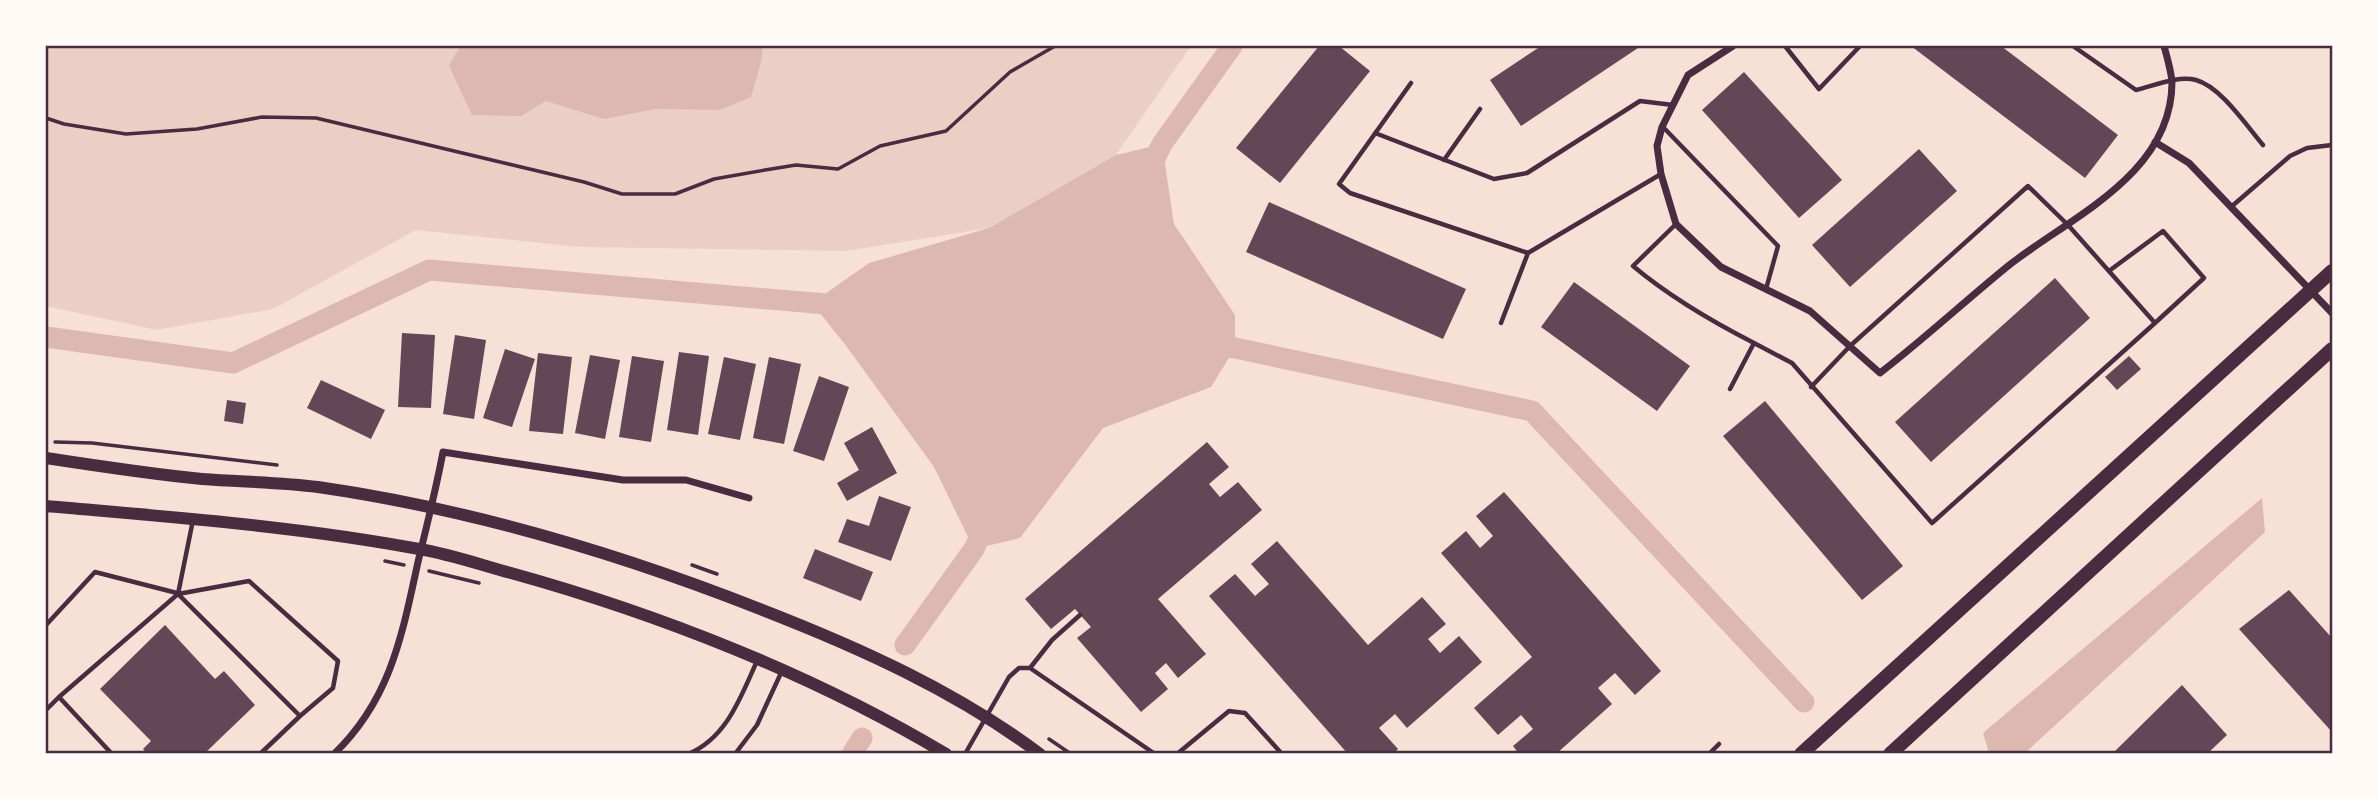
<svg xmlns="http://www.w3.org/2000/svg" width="2378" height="799" font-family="'DejaVu Sans',sans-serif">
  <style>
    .green { fill: #ebcfc5 }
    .water { fill: #dcb8b0 }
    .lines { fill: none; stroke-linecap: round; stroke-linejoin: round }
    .canal { stroke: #dcb8b0; stroke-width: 21 }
    .building { fill: #644757 }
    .path { stroke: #4a2c40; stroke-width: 3.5 }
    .service { stroke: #4a2c40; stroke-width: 4.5 }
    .minor { stroke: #4a2c40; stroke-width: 7 }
    .secondary { stroke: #4a2c40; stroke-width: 12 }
    .primary { stroke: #4a2c40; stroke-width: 14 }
    .neatline { fill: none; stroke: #4a2c40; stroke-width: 2.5 }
  </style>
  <rect width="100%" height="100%" fill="#f7e1d7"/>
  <path class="green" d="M46 46H1191L1116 155 989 228 846 251 579 247 416 230 273 309 156 330 46 306Z"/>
  <path class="water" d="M460 46H763L761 62 751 97 720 110 655 109 604 119 546 101 521 116 472 115 449 66Z
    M1162 144 1174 224 1235 315V348L1211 387 1103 428 1020 538 974 549 934 467 847 347 812 303 869 263 989 228 1116 155Z
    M2262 498 2265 532 2025 753H1989L1983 733Z"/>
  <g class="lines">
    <path class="canal" d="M1150 169 1162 144 1232 46
      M46 337 233 363 429 270 838 305
      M1208 345 1235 348 1532 411 1804 702
      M905 645 974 549 985 525
      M852 754 862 738"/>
  </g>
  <path class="building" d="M1319 46H1339L1370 71 1280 183 1236 148Z
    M1541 46H1641L1521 126 1490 80Z
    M1911 46H2001L2118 135 2085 178Z
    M1744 72 1842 180 1799 218 1702 110Z
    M1919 149 1957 191 1850 287 1812 245Z
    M1269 202 1466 289 1443 339 1246 252Z
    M2055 278 2090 318 1931 462 1895 422Z
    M1574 282 1690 366 1657 411 1541 327Z
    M402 333 435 335 431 408 398 407Z
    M455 335 486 340 474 419 443 414Z
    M505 349 535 359 512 427 483 418Z
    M679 352 709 356 698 435 667 430Z
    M538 353 572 357 563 434 529 431Z
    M590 355 620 360 605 439 575 433Z
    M632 356 664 361 651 442 619 437Z
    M2129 356 2141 369 2117 390 2105 377Z
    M724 357 756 364 740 440 708 434Z
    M769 357 801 364 784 444 753 438Z
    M819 376 849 387 824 461 793 451Z
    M321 380 385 410 371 439 307 408Z
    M227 400 246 403 243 424 224 421Z
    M1765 401 1903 566 1862 600 1723 436Z
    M872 427 897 473 847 501 837 483 859 470 844 443Z
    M1207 442 1229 467 1209 484 1220 497 1238 482 1262 510 1158 599 1206 654 1178 678 1166 663 1155 673 1168 689 1141 712 1077 638 1091 627 1075 609 1051 629 1025 599Z
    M1504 492 1661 671 1635 695 1615 673 1598 688 1612 704 1556 754H1519L1513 746 1533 729 1521 715 1498 735 1474 708 1532 657 1441 553 1466 531 1480 548 1493 536 1476 516Z
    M879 496 911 507 891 561 838 542 847 519 869 526Z
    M1277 541 1368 645 1422 597 1446 624 1428 639 1440 653 1459 636 1482 662 1407 728 1395 714 1379 728 1398 749 1393 754H1348L1209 596 1235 574 1255 596 1269 584 1251 564Z
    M815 549 873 572 861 601 803 578Z
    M2289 590 2332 638V732L2239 629Z
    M165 625 215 679 224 671 255 705 204 754H147L143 749 151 741 100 689Z
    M2182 685 2227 735 2207 754H2112Z"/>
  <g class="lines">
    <path class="path" d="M46 118 64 124 126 134 197 129 262 117 316 118 584 182 622 194H675L714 179 765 170 796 165 838 169 880 146 946 131 1010 72 1055 46
      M55 442 92 443 277 465
      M385 561 404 565
      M692 565 717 574
      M429 571 479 583
      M1049 739 1071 754"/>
    <path class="service" d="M1785 46 1819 89 1860 46
      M2073 46 2136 90C2153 86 2178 75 2196 80 2221 87 2246 125 2263 145
      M1411 83 1339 184 1350 193 1528 253
      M1663 127 1778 246 1766 289
      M1375 133 1494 179 1527 173 1640 101 1673 105
      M1444 160 1480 109
      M2231 207 2290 156 2307 148 2332 145
      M1676 224 1633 266C1670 297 1711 321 1754 343
      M2109 271 2163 231 2204 278 2155 323
      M1501 323 1528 253 1661 174
      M1730 389 1754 343 1792 363 1932 523 2155 323 2068 225 2028 186 1850 346 1811 387
      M193 520 178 594 300 716 260 754
      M46 625 95 572 177 593
      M1030 668 1052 640 1080 615
      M46 710 59 697
      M112 754 59 697 178 594 249 581 338 661 333 688 300 716
      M688 754C727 738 741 696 757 661
      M735 754 757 725 781 673
      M965 754 1009 677 1019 668H1030L1155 754
      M1177 754 1229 711 1245 713 1282 754
      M1709 754 1719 744"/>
    <path class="minor" d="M1733 46 1688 75 1662 127 1657 146 1661 174 1676 224 1721 267 1810 311 1880 373C1924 339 1965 301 2008 266 2070 217 2172 175 2172 82 2171 70 2167 57 2164 46
      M2155 142 2189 163 2332 313
      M334 754C391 699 402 635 418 562 427 525 436 489 443 452L623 480H686L749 498"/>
    <path class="secondary" d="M46 458C98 466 150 474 202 479 241 482 280 482 318 487 470 509 618 553 760 609 858 647 956 691 1040 754
      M46 506C170 517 296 526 419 549 450 554 481 565 511 573 659 614 814 675 946 754"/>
    <path class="primary" d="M1801 754 2332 271
      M1890 754 2332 349"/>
  </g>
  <rect width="2378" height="799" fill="none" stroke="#fffaf5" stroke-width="94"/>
  <rect x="47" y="47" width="2284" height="705" class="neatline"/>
</svg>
